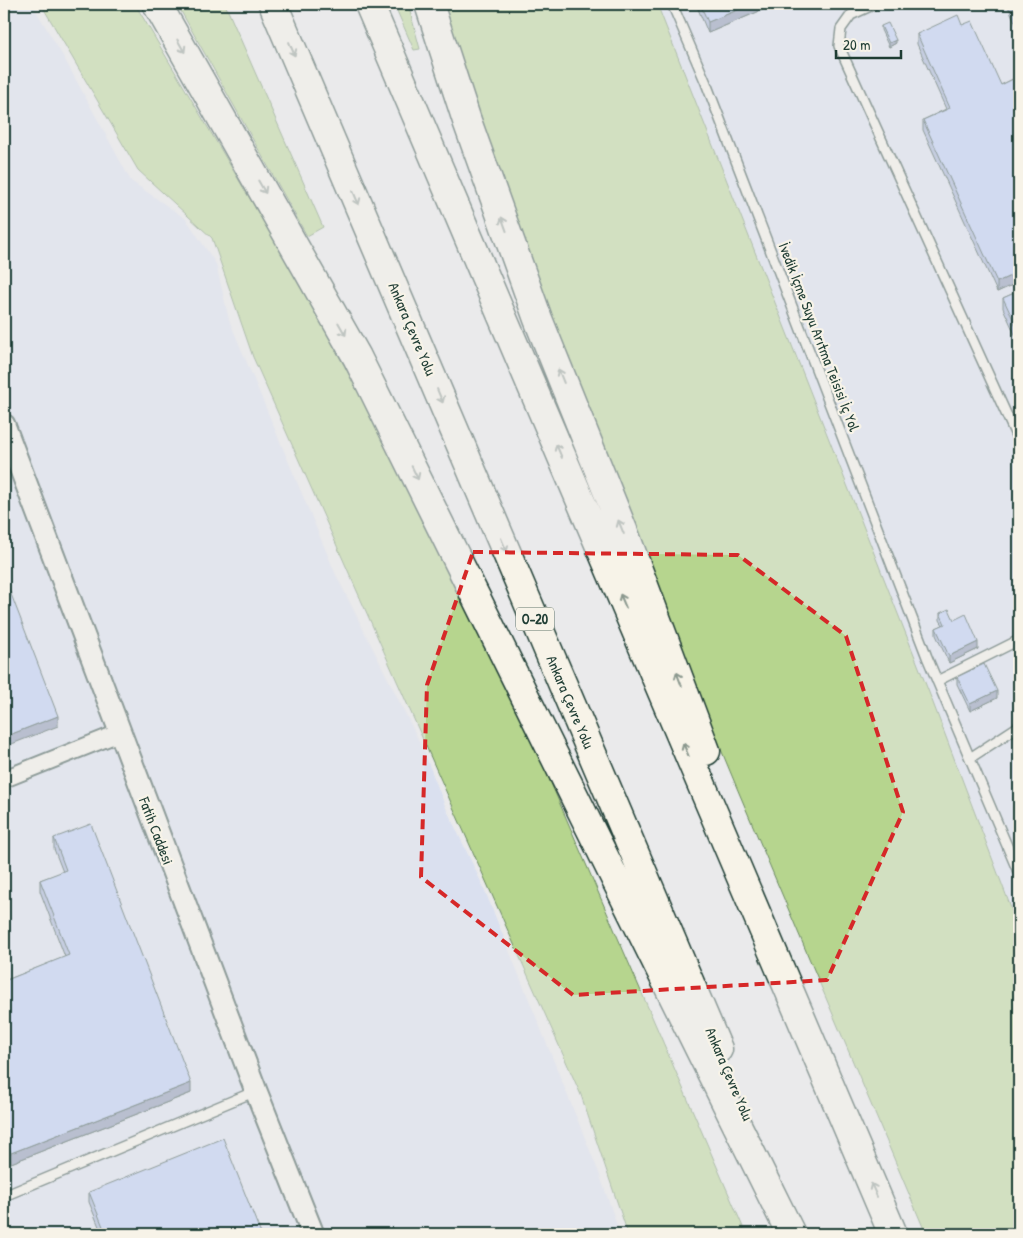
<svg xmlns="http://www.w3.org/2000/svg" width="1023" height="1238" font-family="'Patrick Hand',sans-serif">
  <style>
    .built { fill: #dae0ef }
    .green { fill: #b6d58e; stroke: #6a8961 }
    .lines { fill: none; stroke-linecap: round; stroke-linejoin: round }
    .service-casing { stroke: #1f3d34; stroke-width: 12 }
    .minor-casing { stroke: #1f3d34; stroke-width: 20 }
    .tertiary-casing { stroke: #1f3d34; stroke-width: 25 }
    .motorway-casing { stroke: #1f3d34; stroke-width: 31 }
    .service { stroke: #f7f3e8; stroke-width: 9 }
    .minor { stroke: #f7f3e8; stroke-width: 16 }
    .tertiary { stroke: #f7f3e8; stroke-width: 21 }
    .motorway { stroke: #f7f3e8; stroke-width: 28 }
    .wall { fill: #9bacd4; stroke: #1f3d34 }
    .shaded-wall { fill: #7e8cad; stroke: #1f3d34 }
    .building { fill: #b4c8f7; stroke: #1f3d34 }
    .oneway { stroke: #8b988e }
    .marked { fill: none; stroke: #d62828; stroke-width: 4; stroke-dasharray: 10 6; stroke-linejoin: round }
    .labels { text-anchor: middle; stroke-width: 4.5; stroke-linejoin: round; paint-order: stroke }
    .shield { fill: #f7f3e8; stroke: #60746a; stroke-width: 1 }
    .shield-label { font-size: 14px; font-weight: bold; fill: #1f3d34 }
    .street-label { font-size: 15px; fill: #1f3d34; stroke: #f7f3e8 }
  </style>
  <rect width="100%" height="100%" fill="#eaeaeb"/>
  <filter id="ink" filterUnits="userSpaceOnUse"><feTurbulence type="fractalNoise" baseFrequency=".02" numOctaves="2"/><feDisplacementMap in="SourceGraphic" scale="10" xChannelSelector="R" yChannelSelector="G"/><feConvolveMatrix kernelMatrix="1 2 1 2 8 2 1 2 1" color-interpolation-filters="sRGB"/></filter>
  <g filter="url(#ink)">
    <path class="built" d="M4 4H32L64 58 131 181 186 219 216 264 229 320 336 575 422 747 446 808 483 886 599 1173 620 1234H4Z
      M657 4H1019V929L930 695Z"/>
    <path class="green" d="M41 4H135L302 287 480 619 746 1234H628L581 1095 253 357 212 238 138 170Z
      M177 4H225L323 227 307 236Z
      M394 4H408L420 49 414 50Z
      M442 4H657L930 695 1019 929V1234H926L737 788 581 412 501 196Z"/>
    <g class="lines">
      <g class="service-casing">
        <path id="service" d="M672 4 706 83 927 657 1019 874
          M875 4 851 15 841 29 839 46 1019 442
          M937 681 1019 640
          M970 758 1019 726
          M4 1196 256 1091"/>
      </g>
      <g class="minor-casing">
        <path id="minor" d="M4 779 119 733"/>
      </g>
      <g class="tertiary-casing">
        <path id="tertiary" d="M4 425 256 1091 313 1234"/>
      </g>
      <g class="motorway-casing">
        <path id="motorway" d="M157 4 357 357 791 1234
          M273 4 718 1049
          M369 4 893 1234
          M429 4 467 121 538 319 625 535 706 751"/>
      </g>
      <use href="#service" class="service"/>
      <use href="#minor" class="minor"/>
      <use href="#tertiary" class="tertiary"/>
      <use href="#motorway" class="motorway"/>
    </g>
    <path class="wall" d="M696 4H776L708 33Z
      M1007 4H1019V31Z
      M962 25 1001 85 1019 76V282L997 292 923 130V120L946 109 917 44V34Z
      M881 26 896 43 889 47 881 30Z
      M1019 291V343L1003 308V298Z
      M940 613 954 620 978 649 949 663 936 635V628L943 625 940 620Z
      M957 677 997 698 970 711 957 684Z
      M54 838 191 1093 11 1163 4 1145V981L65 957 40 891V880L63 872 54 849Z
      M89 1192 261 1234H102L89 1202Z"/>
    <path class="shaded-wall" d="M752 4H776L708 33V22Z
      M896 40V43L889 47V43Z
      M1019 272V282L997 292V282Z
      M978 642V649L949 663V656Z
      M997 691V698L970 711V704Z
      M58 716V726L4 747V737Z
      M191 1083V1093L11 1163V1153Z"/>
    <path class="building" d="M700 4H752L708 22Z
      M1012 4H1019V21Z
      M958 15 962 25 972 21 1001 85 1019 76V272L997 282 923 120 950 108 917 34Z
      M888 23 896 40 889 43 881 26Z
      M1019 291V332L1003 298Z
      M4 576 58 716 4 737Z
      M949 609 954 620 966 614 978 642 949 656 936 628 945 624 940 613Z
      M984 664 997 691 970 704 957 677Z
      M91 824 191 1083 11 1153 4 1135V981L69 955 40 880 66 870 54 838Z
      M223 1138 261 1234H106L89 1192Z"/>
    <defs><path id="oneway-shaft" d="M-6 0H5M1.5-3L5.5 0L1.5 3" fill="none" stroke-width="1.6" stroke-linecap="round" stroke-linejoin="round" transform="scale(1.25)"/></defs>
    <g class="oneway">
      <use href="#oneway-shaft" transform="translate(181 46) rotate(60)"/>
      <use href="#oneway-shaft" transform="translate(292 49) rotate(67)"/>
      <use href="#oneway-shaft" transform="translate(262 187) rotate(60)"/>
      <use href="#oneway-shaft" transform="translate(356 198) rotate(67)"/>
      <use href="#oneway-shaft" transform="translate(504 224) rotate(-110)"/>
      <use href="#oneway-shaft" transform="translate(342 329) rotate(60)"/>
      <use href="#oneway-shaft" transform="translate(561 376) rotate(-112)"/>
      <use href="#oneway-shaft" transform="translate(440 396) rotate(67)"/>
      <use href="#oneway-shaft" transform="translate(559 451) rotate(-113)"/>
      <use href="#oneway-shaft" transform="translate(415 473) rotate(64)"/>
      <use href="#oneway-shaft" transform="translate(621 527) rotate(-112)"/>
      <use href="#oneway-shaft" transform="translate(504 545) rotate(67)"/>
      <use href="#oneway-shaft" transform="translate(623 601) rotate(-113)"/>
      <use href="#oneway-shaft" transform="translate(679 679) rotate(-111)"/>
      <use href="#oneway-shaft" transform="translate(686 750) rotate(-113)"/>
      <use href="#oneway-shaft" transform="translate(874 1190) rotate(-114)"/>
    </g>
  </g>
  <path d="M0 0H1023V1238H0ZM473 552 738 555 846 636 903 812 827 980 573 995 421 877 427 685Z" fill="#eaeaeb" fill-opacity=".55" fill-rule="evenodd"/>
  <path class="marked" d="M473 552 738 555 846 636 903 812 827 980 573 995 421 877 427 685Z"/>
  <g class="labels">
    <rect class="shield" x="516" y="607.5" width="38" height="23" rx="4"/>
    <g class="shield-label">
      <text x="535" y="624">O-20</text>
    </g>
    <g class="street-label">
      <text transform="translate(412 329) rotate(67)" y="5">Ankara Çevre Yolu</text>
      <text transform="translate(819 337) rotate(69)" y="5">İvedik İçme Suyu Arıtma Teisisi İç Yol</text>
      <text transform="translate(570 702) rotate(67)" y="5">Ankara Çevre Yolu</text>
      <text transform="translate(156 831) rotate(69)" y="5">Fatih Caddesi</text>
      <text transform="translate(729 1074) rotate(67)" y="5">Ankara Çevre Yolu</text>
    </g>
  </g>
  <rect width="1023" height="1238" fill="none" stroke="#f7f3e8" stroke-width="20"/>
  <rect x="10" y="10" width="1003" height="1218" fill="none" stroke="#1f3d34" stroke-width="2" filter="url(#ink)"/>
  <path d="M836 50v8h65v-8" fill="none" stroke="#1f3d34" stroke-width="2.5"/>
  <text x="843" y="50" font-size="15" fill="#1f3d34" stroke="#f7f3e8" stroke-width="4" paint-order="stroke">20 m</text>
</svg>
